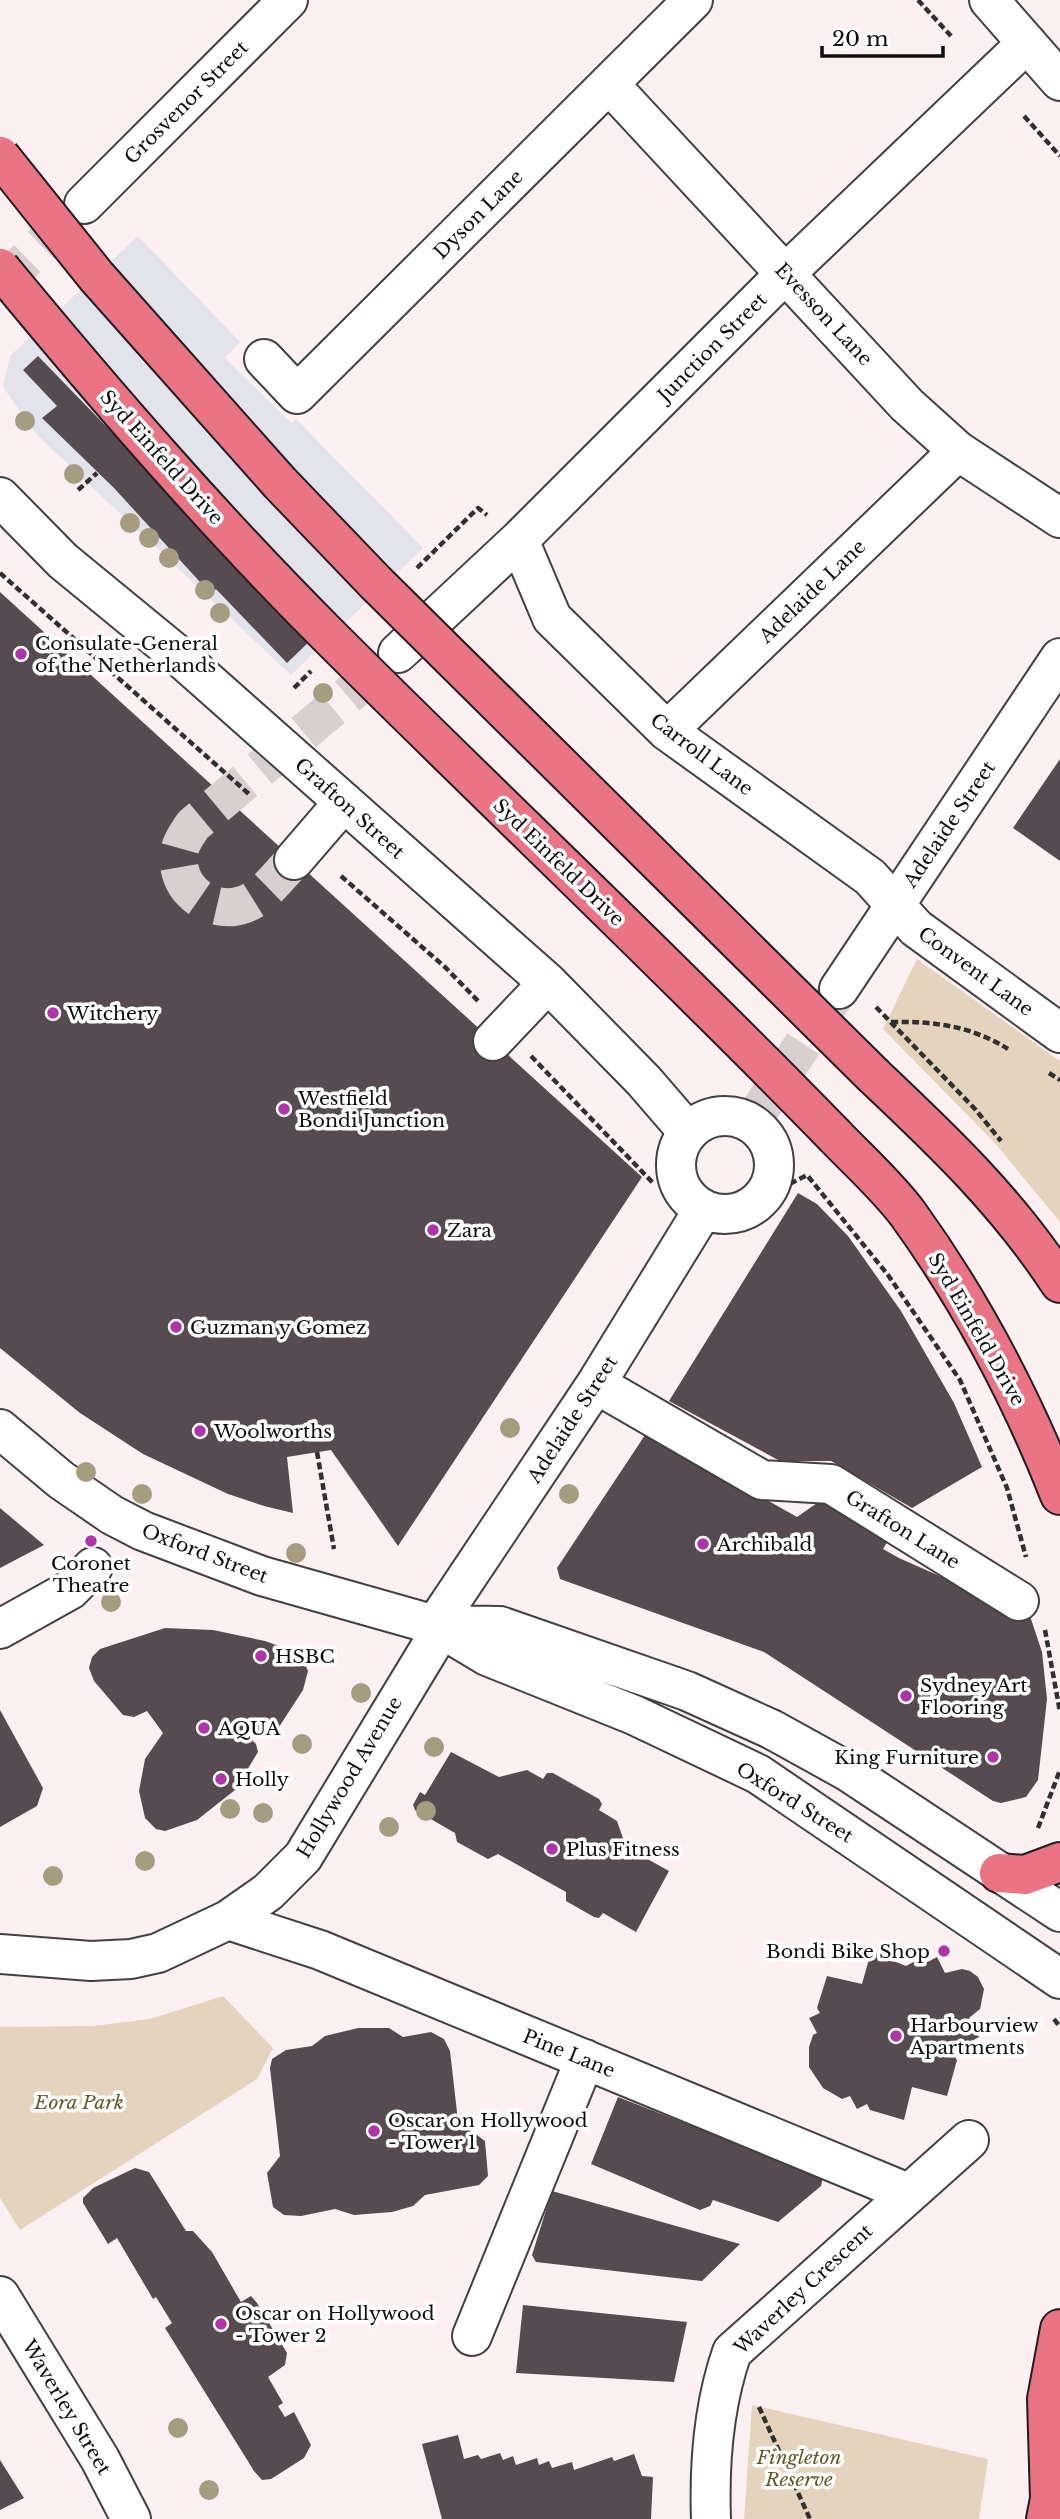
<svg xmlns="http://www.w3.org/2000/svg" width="1060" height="2519" font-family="'Libre Baskerville',serif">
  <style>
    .industrial { fill: #e3e3ec }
    .green { fill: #e5d4bd }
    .building { fill: #554b50 }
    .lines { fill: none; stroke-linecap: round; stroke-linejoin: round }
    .minor-tunnel { stroke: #d9ced0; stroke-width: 38; stroke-dasharray: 38 19; stroke-linecap: butt }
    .minor-casing { stroke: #414141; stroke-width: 42 }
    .major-casing { stroke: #1f1f1f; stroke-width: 42 }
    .path { stroke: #303030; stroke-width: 4.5; stroke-dasharray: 7 3.5; stroke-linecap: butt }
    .minor { stroke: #fff; stroke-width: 38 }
    .major { stroke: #ea7484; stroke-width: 38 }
    .major-bridge-casing { stroke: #1f1f1f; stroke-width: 42; stroke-linecap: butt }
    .major-bridge { stroke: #ea7484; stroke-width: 38 }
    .tree { fill: #a69d81 }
    .poi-dot { fill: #af34a9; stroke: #fff; stroke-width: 2.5 }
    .labels { text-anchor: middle; stroke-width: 7; stroke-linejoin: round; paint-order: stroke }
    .street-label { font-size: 19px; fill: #0e0e0e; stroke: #fff }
    .poi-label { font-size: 19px; fill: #0e0e0e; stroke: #fff; text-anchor: start }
    .park-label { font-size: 19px; font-style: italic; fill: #5f5925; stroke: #fff }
  </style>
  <rect width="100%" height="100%" fill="#fdf0f2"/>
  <path class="industrial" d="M138 236 240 342 225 358 291 423 296 419 423 548 291 675 36 434 3 387 10 356Z"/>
  <path class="green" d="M917 959 1060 1061V1222L994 1142 883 1029Z
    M223 1996 273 2048 257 2079 20 2230 0 2198V2027L93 2026 150 2019Z
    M752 2405 988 2459 979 2519H744Z"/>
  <path class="building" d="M38 356 312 639 287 663 216 589 211 594 114 488 42 418 57 406 23 370Z
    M0 592 642 1177 398 1546 331 1450 287 1457 293 1513 264 1506 228 1494 143 1454 80 1413 0 1348Z
    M1060 759V861L1013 828Z
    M798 1193 817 1204 848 1236 901 1311 954 1403 982 1467 912 1508 831 1461H780L669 1401Z
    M647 1432 797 1517 820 1501 889 1539 883 1549 899 1558 1030 1616 1042 1652 1047 1699 1038 1780 1026 1797 1001 1803 993 1801 764 1652 560 1579 557 1568Z
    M0 1508 44 1545 0 1568Z
    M165 1628 213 1630 265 1641 301 1654 308 1671 303 1690 277 1730 265 1735 251 1725 244 1732 256 1744 258 1752 235 1790 197 1820 165 1831 156 1829 145 1818 139 1791 145 1759 163 1733 147 1711 134 1717 123 1715 94 1681 89 1668 92 1657 100 1649Z
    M0 1710 43 1788 37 1806 0 1827Z
    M451 1752 499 1777 527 1770 543 1779 547 1773H553L599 1799 602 1804 599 1810 617 1821 626 1847 669 1871 636 1932 603 1913 599 1918 594 1917 566 1901V1892L498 1854 488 1859 457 1842 455 1833 415 1810 413 1805 420 1792 425 1795Z
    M871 1952 906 1966 919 1959 922 1965 937 1957 945 1973 962 1969 970 1971 978 1977 984 1989 980 2009 969 2018 979 2037 964 2045 967 2050 955 2057 957 2060 947 2096 912 2087 904 2120 870 2110 867 2104 857 2109 850 2096 842 2099 823 2088 809 2067V2047L813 2035 817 2033 809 2018 820 2013 817 2008 827 1976 862 1984Z
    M358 2028H389L403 2037 431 2032 444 2039 450 2051 458 2121 485 2141 488 2176 479 2185 425 2195 413 2206 392 2212 354 2215 335 2209 301 2216 284 2215 273 2207 267 2173 280 2156 270 2068 272 2059 286 2050 312 2046 325 2036Z
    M618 2097 823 2177 821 2186 778 2222 713 2200 710 2206 700 2210 591 2164Z
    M135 2168 149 2172 186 2231H193L212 2252 241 2302 251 2296 257 2303 287 2353 285 2365 268 2377 283 2403 278 2406 285 2417 294 2412 311 2445 304 2458 271 2479 262 2480 254 2471 165 2328 172 2323 156 2297 153 2299 117 2238 108 2244 83 2203V2198L93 2188Z
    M552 2191 740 2244 702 2281 536 2262 532 2255Z
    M523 2305 687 2322 674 2382 516 2373Z
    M458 2435 464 2459 478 2455 481 2459 500 2453 503 2460 513 2456 516 2465 537 2458 539 2465 549 2461 552 2468 572 2462 574 2470 612 2457 614 2461 634 2454 642 2476 653 2477 651 2519H442L422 2444Z
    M0 2460 24 2498 0 2510Z"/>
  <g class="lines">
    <path class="minor-tunnel" d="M0 285 82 206
      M294 860C280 874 264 897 245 904 212 917 175 890 179 854 180 843 187 834 193 825L394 657
      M751 1123 836 994"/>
    <g class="minor-casing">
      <path id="minor" d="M989 0 1060 81
        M609 84 907 405 958 451 1060 518
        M84 204 288 0
        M264 359 297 394 693 0
        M0 497 63 561 180 657 548 983 644 1081 688 1132
        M519 540 552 618 667 731 870 877 916 928 1060 1033
        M398 653 519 540 786 273 1027 43
        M667 731 958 451
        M294 860 344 802
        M839 989 1060 658
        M493 1041 548 983
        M676 1165a49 49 0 1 1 98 0a49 49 0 1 1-98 0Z
        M596 1384 762 1480 831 1484 1019 1601
        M0 1429 61 1480 112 1515 143 1531 262 1576 435 1625 500 1626 687 1691 771 1729 847 1771 1060 1912
        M437 1626 487 1656 634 1715 758 1774 1060 1979
        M0 1629 70 1590 93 1567
        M228 1920 320 1950 908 2193
        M0 1954 91 1961 131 1959 158 1953 228 1920 268 1892 303 1857 431 1646 435 1625 596 1384 703 1210
        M0 2296 100 2459 131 2519
        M472 2336 585 2059
        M711 2519C709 2464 714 2404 732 2352L969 2140"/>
    </g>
    <g class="major-casing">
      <path id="major" d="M874 1076C944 1142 1007 1202 1060 1283
        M835 1136C859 1161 887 1186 908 1214 970 1300 1021 1396 1060 1495
        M999 1873 1025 1875 1060 1862
        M1046 2519 1050 2499 1047 2399 1060 2329"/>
    </g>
    <path class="path" d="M918 0 951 36
      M1024 116 1060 156
      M78 490 97 473
      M417 568 478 508 487 515
      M0 573 250 795
      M294 688 311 671
      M341 876 446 968 479 1002
      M876 1007 975 1109 1001 1141
      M891 1022C934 1021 971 1026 1008 1049
      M531 1056 654 1184
      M1049 1073 1060 1080
      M762 1198 807 1175 888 1275 960 1380 1007 1488 1026 1557
      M317 1452 334 1549
      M1045 1630 1060 1712
      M1038 1828 1060 1770
      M1054 2019 1060 2027
      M759 2407 810 2519"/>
    <use href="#minor" class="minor"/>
    <use href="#major" class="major"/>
    <g class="major-bridge-casing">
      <path id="major-bridge" d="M0 156 96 276 280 483 376 583 874 1076
        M0 268C104 394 211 518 327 634 495 802 669 965 835 1136"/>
    </g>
    <use href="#major-bridge" class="major-bridge"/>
  </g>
  <g class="tree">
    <circle cx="25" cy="421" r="10"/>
    <circle cx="74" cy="474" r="10"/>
    <circle cx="130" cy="523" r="10"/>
    <circle cx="149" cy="538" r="10"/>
    <circle cx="169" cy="558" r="10"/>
    <circle cx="205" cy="590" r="10"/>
    <circle cx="220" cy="613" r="10"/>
    <circle cx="323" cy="693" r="10"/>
    <circle cx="510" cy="1428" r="10"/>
    <circle cx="86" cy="1472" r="10"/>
    <circle cx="142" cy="1494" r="10"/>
    <circle cx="569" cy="1494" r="10"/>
    <circle cx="296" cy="1553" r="10"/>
    <circle cx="111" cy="1602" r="10"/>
    <circle cx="361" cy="1693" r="10"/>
    <circle cx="302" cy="1744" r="10"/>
    <circle cx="434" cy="1747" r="10"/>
    <circle cx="230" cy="1809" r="10"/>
    <circle cx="426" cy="1811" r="10"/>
    <circle cx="263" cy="1813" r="10"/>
    <circle cx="389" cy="1827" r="10"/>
    <circle cx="145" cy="1861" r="10"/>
    <circle cx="53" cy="1876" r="10"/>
    <circle cx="178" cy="2428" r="10"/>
    <circle cx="209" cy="2490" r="10"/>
  </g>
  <g class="poi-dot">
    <circle cx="21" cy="654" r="7"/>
    <circle cx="53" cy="1013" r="7"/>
    <circle cx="284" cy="1109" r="7"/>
    <circle cx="433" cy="1230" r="7"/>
    <circle cx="176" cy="1327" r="7"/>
    <circle cx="200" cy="1431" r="7"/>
    <circle cx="91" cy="1541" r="7"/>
    <circle cx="703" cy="1544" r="7"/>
    <circle cx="261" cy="1656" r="7"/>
    <circle cx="906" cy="1696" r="7"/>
    <circle cx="204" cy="1728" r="7"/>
    <circle cx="993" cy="1757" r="7"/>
    <circle cx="221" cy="1779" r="7"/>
    <circle cx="552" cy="1849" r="7"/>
    <circle cx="944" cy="1951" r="7"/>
    <circle cx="896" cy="2036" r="7"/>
    <circle cx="374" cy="2131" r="7"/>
    <circle cx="221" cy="2324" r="7"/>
  </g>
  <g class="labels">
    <g class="street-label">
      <text transform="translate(186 102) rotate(-45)" y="7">Grosvenor Street</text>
      <text transform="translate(478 214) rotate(-45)" y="7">Dyson Lane</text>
      <text transform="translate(824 314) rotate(47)" y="7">Evesson Lane</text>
      <text transform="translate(712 347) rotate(-45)" y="7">Junction Street</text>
      <text transform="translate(162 457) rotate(48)" y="7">Syd Einfeld Drive</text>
      <text transform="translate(812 591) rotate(-44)" y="7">Adelaide Lane</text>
      <text transform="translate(702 754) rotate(37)" y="7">Carroll Lane</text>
      <text transform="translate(350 808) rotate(42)" y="7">Grafton Street</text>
      <text transform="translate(949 824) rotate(-56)" y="7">Adelaide Street</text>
      <text transform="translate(559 862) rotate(44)" y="7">Syd Einfeld Drive</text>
      <text transform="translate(976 971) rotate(36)" y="7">Convent Lane</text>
      <text transform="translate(977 1329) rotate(60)" y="7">Syd Einfeld Drive</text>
      <text transform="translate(572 1419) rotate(-57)" y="7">Adelaide Street</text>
      <text transform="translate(903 1529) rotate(32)" y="7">Grafton Lane</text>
      <text transform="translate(205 1553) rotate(21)" y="7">Oxford Street</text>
      <text transform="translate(349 1777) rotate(-59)" y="7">Hollywood Avenue</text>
      <text transform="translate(795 1802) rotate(32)" y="7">Oxford Street</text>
      <text transform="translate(569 2053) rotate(22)" y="7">Pine Lane</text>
      <text transform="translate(803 2289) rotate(-43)" y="7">Waverley Crescent</text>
      <text transform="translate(67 2407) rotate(59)" y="7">Waverley Street</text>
    </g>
    <g class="poi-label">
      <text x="35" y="650">Consulate-General<tspan x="35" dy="22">of the Netherlands</tspan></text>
      <text x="67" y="1020">Witchery</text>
      <text x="298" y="1105">Westfield<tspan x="298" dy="22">Bondi Junction</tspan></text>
      <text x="447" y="1237">Zara</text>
      <text x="190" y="1334">Guzman y Gomez</text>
      <text x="214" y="1438">Woolworths</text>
      <text x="717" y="1551">Archibald</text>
      <text x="91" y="1570" text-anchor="middle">Coronet<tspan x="91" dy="22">Theatre</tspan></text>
      <text x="275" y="1663">HSBC</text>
      <text x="920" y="1692">Sydney Art<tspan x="920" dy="22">Flooring</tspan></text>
      <text x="218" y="1735">AQUA</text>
      <text x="979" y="1764" text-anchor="end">King Furniture</text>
      <text x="235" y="1786">Holly</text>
      <text x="566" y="1856">Plus Fitness</text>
      <text x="930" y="1958" text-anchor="end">Bondi Bike Shop</text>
      <text x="910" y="2032">Harbourview<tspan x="910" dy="22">Apartments</tspan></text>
      <text x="388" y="2127">Oscar on Hollywood<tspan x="388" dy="22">- Tower 1</tspan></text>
      <text x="235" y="2320">Oscar on Hollywood<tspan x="235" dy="22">- Tower 2</tspan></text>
    </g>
    <g class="park-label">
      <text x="79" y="2109">Eora Park</text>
      <text x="799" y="2464">Fingleton<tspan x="799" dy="22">Reserve</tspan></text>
    </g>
  </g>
  <path d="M822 46v10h121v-10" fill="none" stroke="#0e0e0e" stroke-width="3.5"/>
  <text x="832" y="46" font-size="21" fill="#0e0e0e" stroke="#ffffff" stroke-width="5" paint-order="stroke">20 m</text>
</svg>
